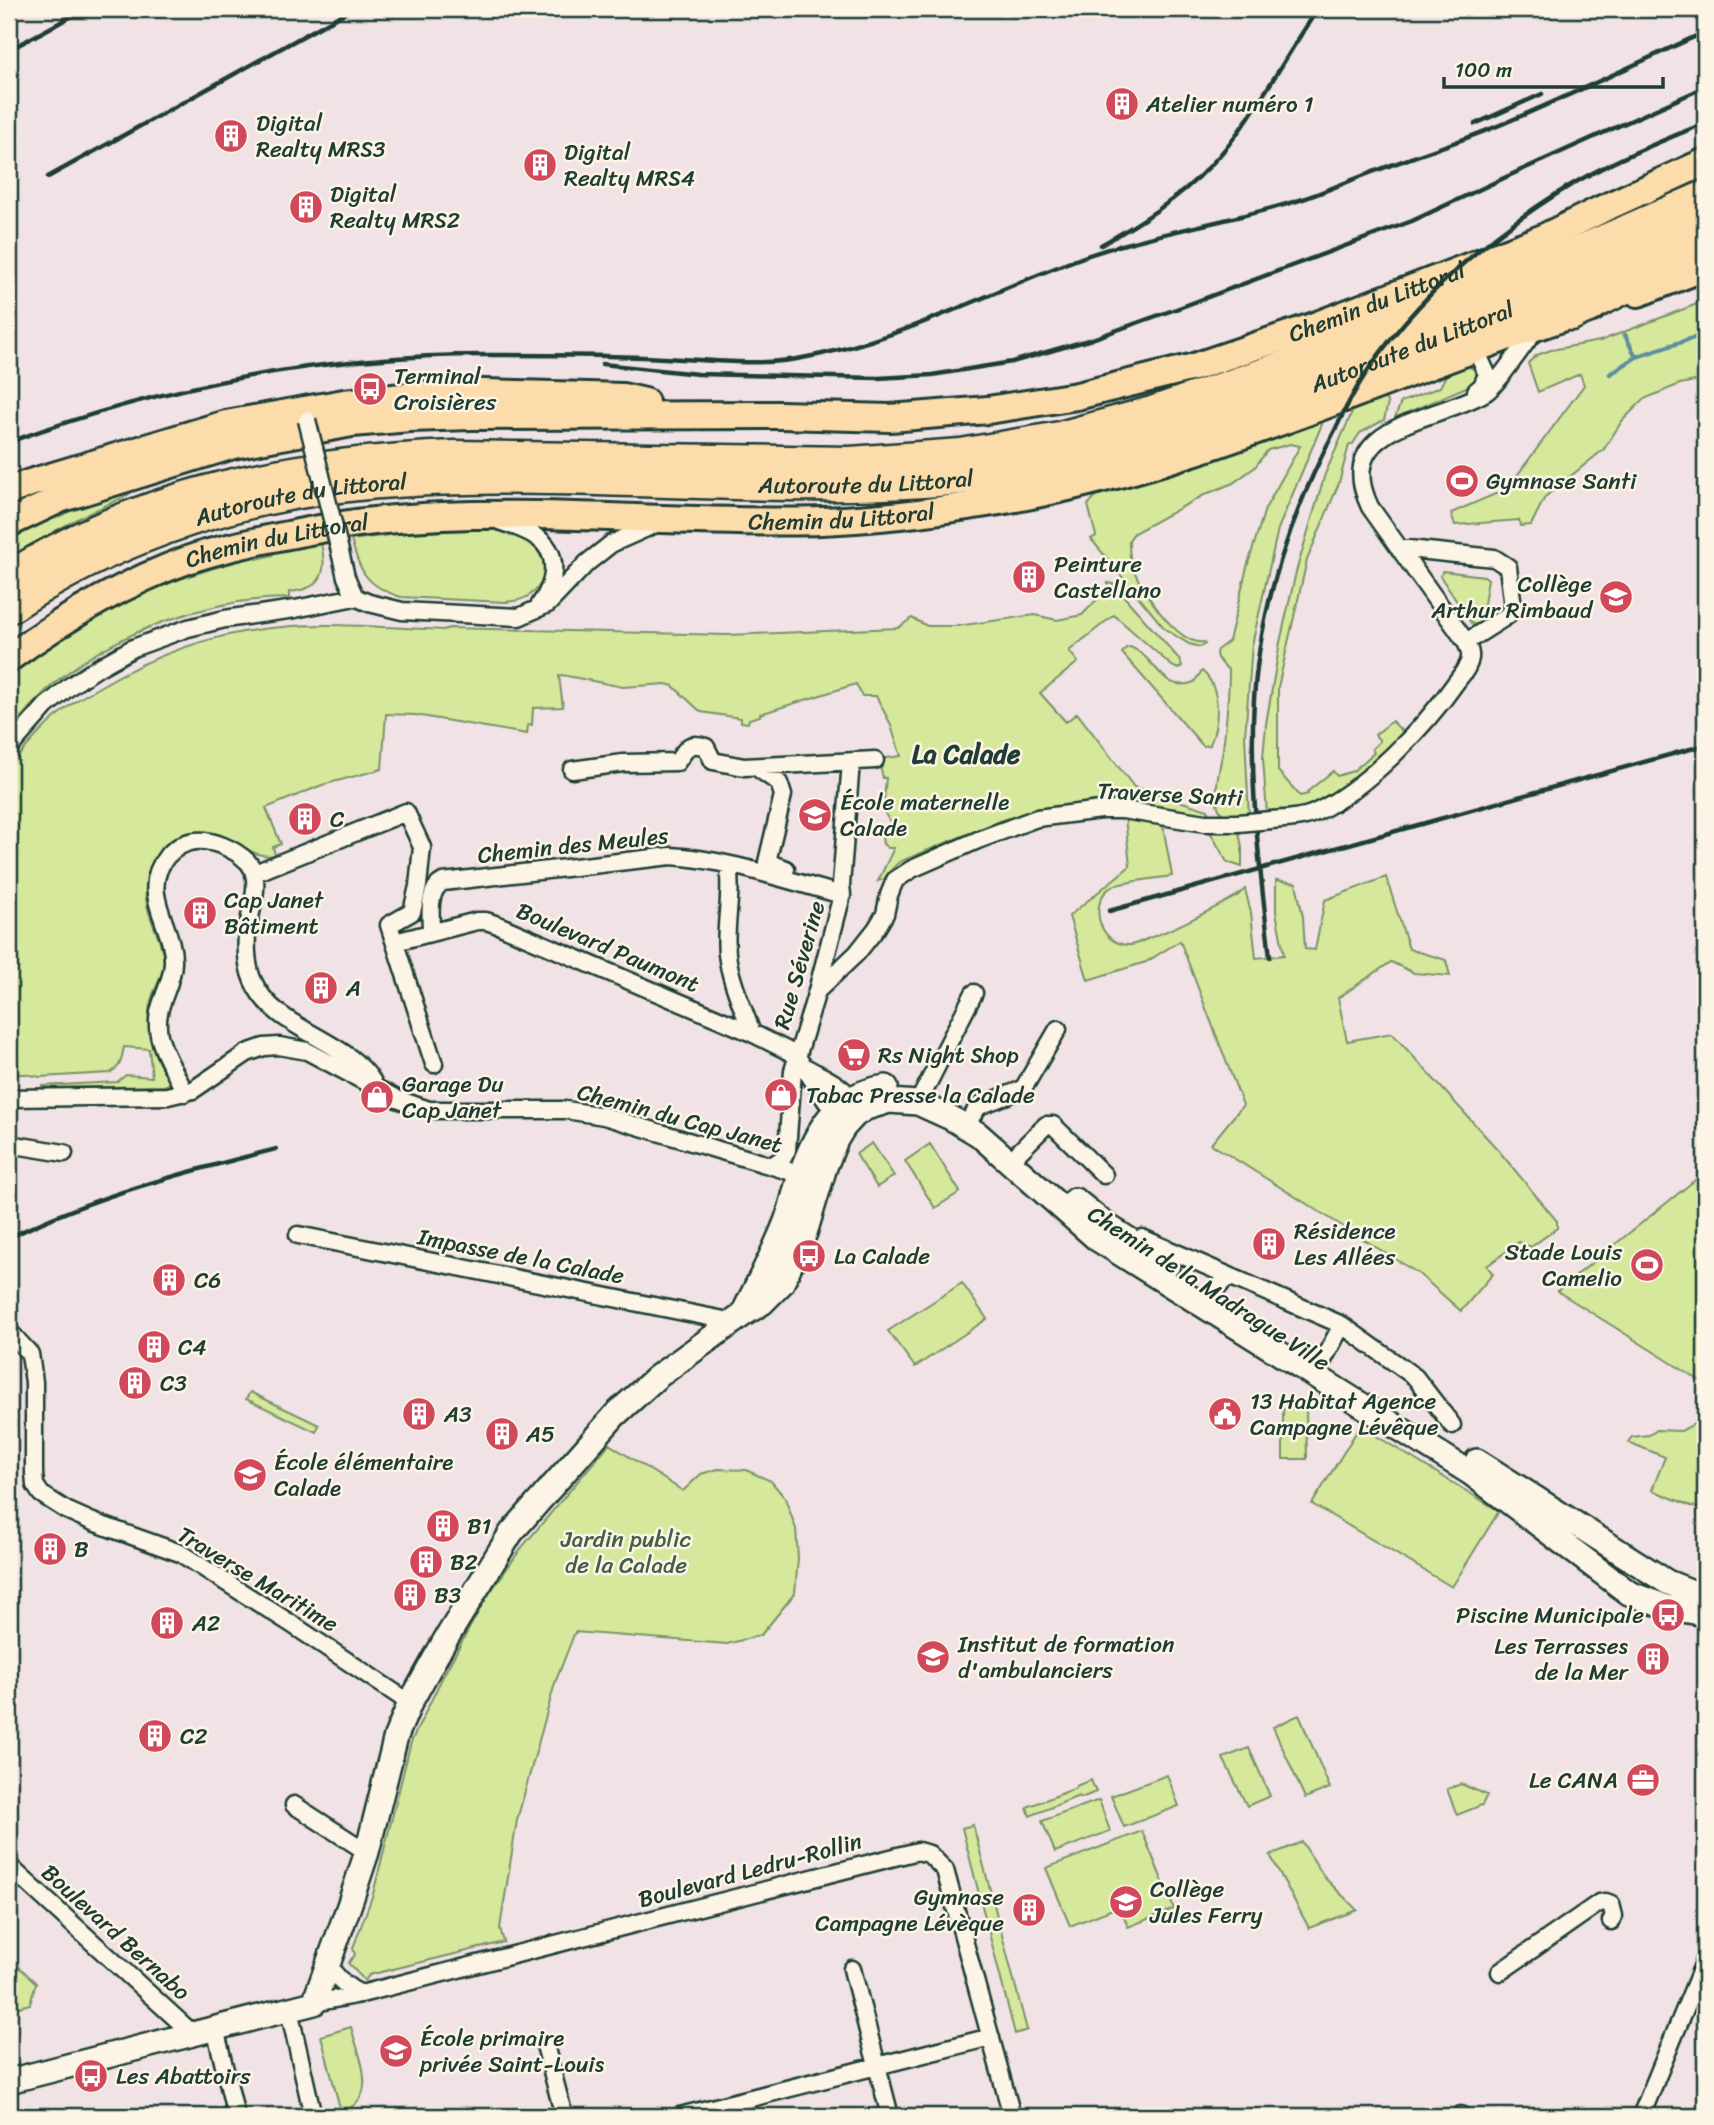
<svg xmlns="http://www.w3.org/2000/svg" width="1714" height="2125" font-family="Sriracha,sans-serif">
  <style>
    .green { fill: #d5e89c; stroke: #7a9268; stroke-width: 2 }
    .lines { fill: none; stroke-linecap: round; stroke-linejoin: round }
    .stream { stroke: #5d8f9f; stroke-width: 4.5 }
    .street-casing { stroke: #1f3d34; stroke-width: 21 }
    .secondary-casing { stroke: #1f3d34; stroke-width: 28 }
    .primary-casing { stroke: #1f3d34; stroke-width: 32 }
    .highway-casing { stroke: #1f3d34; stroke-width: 35 }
    .street { stroke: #fcf5e5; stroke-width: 16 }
    .secondary { stroke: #fcf5e5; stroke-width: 23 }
    .primary { stroke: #fddcac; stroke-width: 26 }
    .highway { stroke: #fddcac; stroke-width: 30 }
    .rail { stroke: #1f3d34; stroke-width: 4.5 }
    .street-bridge-casing { stroke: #1f3d34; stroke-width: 21; stroke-linecap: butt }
    .street-bridge { stroke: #fcf5e5; stroke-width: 16 }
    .labels { text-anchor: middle; stroke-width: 5; stroke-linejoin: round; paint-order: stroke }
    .poi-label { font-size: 23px; fill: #1f3d34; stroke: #fcf5e5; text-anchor: start }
    .street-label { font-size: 23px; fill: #1f3d34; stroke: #fcf5e5 }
    .park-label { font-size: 23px; fill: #435f49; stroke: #fcf5e5 }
    .quarter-label { font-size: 26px; font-weight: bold; fill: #1f3d34; stroke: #fcf5e5 }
  </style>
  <rect width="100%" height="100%" fill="#f0e2e5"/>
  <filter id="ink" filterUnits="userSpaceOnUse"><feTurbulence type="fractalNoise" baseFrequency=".0143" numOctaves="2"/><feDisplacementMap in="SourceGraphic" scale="14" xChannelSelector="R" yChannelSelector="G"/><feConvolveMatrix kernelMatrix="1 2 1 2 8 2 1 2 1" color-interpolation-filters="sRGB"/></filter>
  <g filter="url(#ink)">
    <path class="green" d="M1705 301V379L1680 384 1644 399 1622 421 1604 449 1545 497 1531 525 1520 526 1519 520 1455 525 1451 513 1507 489 1584 385 1580 374 1538 392 1528 363 1537 355 1551 350 1600 341Z
      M1466 366C1473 367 1475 370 1477 377L1471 385 1395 418 1401 402 1440 387 1446 375Z
      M1383 396 1388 403 1384 420 1360 433 1352 445H1349L1339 483 1307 560 1278 687V771L1300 796 1308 794 1307 792 1333 771 1337 776 1353 771 1374 753 1372 749 1380 741 1375 735 1392 721 1405 734 1351 783 1302 812 1267 815 1263 758 1266 724 1280 642 1296 572 1325 474 1354 408Z
      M1325 417 1278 529 1252 645 1245 736 1249 817C1238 818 1225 821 1219 809 1212 796 1221 764 1223 749 1226 724 1229 697 1229 671L1217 658 1216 653 1217 650 1229 641 1247 567 1265 509 1300 446 1290 444 1268 450 1254 468 1233 483 1206 494 1134 533 1129 540C1129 547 1129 555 1131 562 1137 585 1177 646 1204 642L1205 644 1200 647 1189 644 1165 629 1091 539 1096 536 1088 505 1098 493 1147 481Z
      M274 448 223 461 134 489 128 495 77 519 9 557V539L72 503 133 484Z
      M467 530C482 530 502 528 516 534 542 545 557 574 531 594 524 600 515 601 505 602L401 597C366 586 361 573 351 540L404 533Z
      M321 543C328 574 322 589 289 592V598C210 598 118 631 57 681 39 696 23 714 9 732V671L12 669 15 673 21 668 19 664C46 647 73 628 101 613 150 587 203 570 257 556V559L273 555V551Z
      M1443 571 1484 576 1488 579 1484 604 1478 626 1471 623 1440 576Z
      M1108 583 1113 584 1180 660 1182 666 1178 669 1172 666 1114 615 1069 651 1078 662 1040 693 1066 722 1077 713 1134 787 1208 810 1209 818 1109 799 1039 810 999 821 899 862 890 871 884 879 878 881 894 848H888L883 844 882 837 886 829 893 827 883 810 886 778H883L878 759 901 756 890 723 876 696H862L856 684 760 714V716L749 719 748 723 741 722V718L701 712 673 686 666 684 623 687 562 675 559 676 563 707 533 708 532 725H528L527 734 415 715 386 714 382 769 322 785 266 808 281 844 273 847 275 855C247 862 225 821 184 835 156 844 141 877 147 905 151 924 163 942 164 962 164 975 156 985 152 997 142 1027 156 1052 170 1078L169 1084 164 1086 50 1088 41 1086 117 1082 126 1075 152 1077 149 1049 124 1047C121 1060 122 1066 110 1073L40 1077 25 1074H9V767C29 744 48 721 73 703 81 697 91 692 101 686 156 654 217 632 282 627 335 622 390 628 443 630L450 628 727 635 898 628 912 618 927 626H957L1035 615 1057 620 1082 615 1108 588Z
      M1130 647C1156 656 1162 695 1194 682L1202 671C1222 688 1219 722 1210 745L1203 746 1122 653 1126 648Z
      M1125 817 1162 820 1172 876C1159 878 1123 882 1113 886 1087 900 1098 945 1129 945 1135 945 1143 941 1149 938 1180 927 1208 911 1237 896L1245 889 1251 913 1256 958 1284 955 1276 912V880L1296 883 1303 917 1305 949 1315 950 1325 900 1386 877 1409 949 1446 960 1450 976 1414 973 1391 962 1338 998 1347 1041 1392 1033 1499 1151 1557 1221V1228L1531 1247 1519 1242 1487 1266 1493 1274 1461 1311 1419 1274 1211 1144 1243 1105 1180 941 1146 962 1088 980 1069 916 1130 866Z
      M1238 828 1242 847V867L1227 862 1209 830Z
      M872 1143 894 1176 877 1187 856 1154Z
      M930 1144 960 1192 935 1208 905 1161Z
      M1705 1172V1384L1557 1291Z
      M962 1283 987 1319 915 1367 888 1331Z
      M250 1392 319 1425 316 1432 246 1399Z
      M1306 1408 1307 1459H1283V1409Z
      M1705 1418V1509L1691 1506 1652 1490 1665 1457 1628 1442 1632 1437 1649 1435 1657 1430 1681 1431Z
      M1360 1426 1499 1511 1452 1587 1312 1504Z
      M609 1444 683 1491 701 1474 718 1469 746 1470 771 1481 785 1498 796 1529 798 1558 795 1593 761 1635 727 1644 575 1632 555 1683 517 1820 500 1928 504 1942 369 1975 365 1981 348 1963 355 1955 353 1948 373 1894 411 1742 443 1676 486 1598 523 1546Z
      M1299 1715 1330 1788 1305 1798 1273 1727Z
      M1249 1748 1270 1796 1247 1806 1223 1758Z
      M1167 1775 1179 1806 1124 1827 1111 1796Z
      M1091 1780 1096 1792 1081 1798 1079 1796 1030 1816 1027 1807 1076 1788V1786Z
      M1461 1784 1487 1795 1482 1805 1457 1815 1447 1789Z
      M1099 1800 1110 1831 1055 1852 1042 1821Z
      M973 1825 1027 2030 1015 2034 962 1828Z
      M1142 1831 1174 1909 1128 1927 1120 1906 1070 1926 1046 1868Z
      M1302 1842 1325 1878 1357 1910 1309 1928 1270 1855Z
      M9 1957 36 1983 30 2004 9 2010Z
      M351 2027C359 2058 381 2098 341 2112L321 2036Z"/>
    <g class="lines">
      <path class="stream" d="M1625 335 1636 357
        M1610 374 1636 357 1705 334"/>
      <g class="street-casing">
        <path id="street" d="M1476 391 1482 386 1487 374 1476 350
          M499 521C511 525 525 529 535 536 561 552 556 583 540 604
          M338 543 346 577 355 597
          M1399 548 1494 558 1508 567 1513 607 1507 616 1466 642
          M9 748 46 706 70 686 99 667 133 648 188 628 225 619 295 609 355 597 369 603 402 611 519 617 548 604 587 563 611 544 656 524
          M756 767 779 783 783 795 767 862 786 869
          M572 770 623 763 677 762C687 748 688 741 706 747L713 761 744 767 875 760
          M1271 820C1285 819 1301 819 1314 813 1366 789 1424 728 1457 681 1462 674 1469 667 1470 658 1471 652 1468 647 1466 642L1370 507C1330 423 1439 421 1486 392 1497 385 1526 341 1536 329
          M728 866C733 895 724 924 727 954 730 980 743 1008 752 1033
          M255 873 406 812 422 847 418 886 412 912 389 925 434 1064
          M431 931C431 916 427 890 443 882L671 856C726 859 789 881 842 895
          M395 942 477 921H486L498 925 752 1033 796 1055 826 1101 843 1115
          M817 991 857 953 876 929 885 914 889 895 895 880 912 869 978 840 1037 818 1101 810H1123L1205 823H1238
          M805 1067C822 1077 847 1086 855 1105
          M185 1093C177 1074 163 1055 159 1035 153 1006 172 989 173 963 175 926 137 893 167 856 174 849 184 842 195 841 212 839 235 849 248 862 264 880 249 912 247 934 246 948 247 968 253 981 275 1031 343 1036 373 1082
          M9 1098 168 1096 193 1090 247 1053 264 1047 279 1046 307 1051 397 1099 429 1110H566L604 1116 809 1177
          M918 1103 974 993
          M965 1126 979 1106 1023 1089 1058 1029
          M9 1144 64 1153
          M1018 1153 1046 1125H1053L1104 1175
          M773 1165 783 1158 787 1150 793 1071 817 991 842 895 841 885 851 762
          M298 1235 734 1322
          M1142 1238 1342 1325 1415 1377 1452 1425
          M1144 1259 1158 1267H1171
          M1228 1313 1215 1305 1212 1294 1228 1276
          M9 1331 30 1354 34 1382V1473L35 1485 41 1494 66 1510 93 1522 180 1553 290 1623 410 1703
          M1295 1354 1308 1362H1322L1342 1325
          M294 1805 367 1852
          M9 1866 192 2033
          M328 1964C336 1978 346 1987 361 1994
          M852 1969 890 2116
          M1500 1972 1599 1903 1606 1902 1611 1904 1614 1916 1611 1921
          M314 2003 361 1994 918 1851 929 1854 945 1870 1012 2116
          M289 2010 313 2116
          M215 2028 236 2116
          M545 2045 564 2116
          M680 2116 991 2037
          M1460 2116 1461 2115
          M1641 2116 1705 1960"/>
      </g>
      <g class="secondary-casing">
        <path id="secondary" d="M1075 1200 1106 1225 1153 1255
          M744 1312C758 1282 775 1251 787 1219 793 1204 795 1188 801 1173 817 1128 836 1094 886 1087
          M1477 1461 1667 1582 1705 1597
          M9 2081 314 2003 350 1903 367 1852 396 1736 410 1703 444 1642 511 1533 615 1415 657 1377 744 1314 762 1303 782 1283 805 1233 825 1167 836 1140 844 1127 855 1115 866 1108 889 1101 918 1103 951 1118 978 1134 1097 1239 1472 1474 1629 1593 1666 1607 1705 1614"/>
      </g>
      <g class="primary-casing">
        <g id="primary">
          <path d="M1638 293 1705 267"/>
          <path d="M9 491 30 483 226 424 344 403 451 392 623 397 645 402"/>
          <path id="s1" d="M9 523 62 498 233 445 352 423 410 418 471 416 781 415 890 418 988 410 1077 396 1194 367 1315 326 1541 239 1600 210 1705 162"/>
          <path id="s2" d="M9 658C64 618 126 582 190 559 219 549 248 543 278 537 313 530 348 523 384 520 530 506 677 525 822 521 878 519 932 512 987 503 1198 470 1390 372 1592 308"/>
        </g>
      </g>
      <g class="highway-casing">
        <g id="highway">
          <path d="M1571 315 1689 256"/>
          <path d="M9 577C144 491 297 462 455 456L850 462 961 454 1060 437 1152 412 1260 375 1559 260 1705 196"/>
          <path id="s3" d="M9 608C106 543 222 501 339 487 557 462 777 503 995 475 1122 459 1240 412 1360 367 1476 323 1591 278 1705 228"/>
        </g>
      </g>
      <use href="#street" class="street"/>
      <use href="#secondary" class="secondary"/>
      <use href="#primary" class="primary"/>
      <use href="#highway" class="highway"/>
      <path class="rail" d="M9 50 85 9
        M1475 124 1542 94
        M48 177 352 9
        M1101 245C1140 223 1178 199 1209 167 1251 124 1283 59 1318 9
        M602 364 698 374 878 378 932 375 1012 362 1092 339 1176 309 1412 221 1519 171 1705 87
        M9 442C169 384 325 354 495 355 552 355 608 355 664 358 708 360 754 366 797 359 900 342 991 290 1089 255 1159 231 1233 222 1303 199 1329 190 1353 179 1378 170 1417 155 1456 143 1495 127 1566 98 1635 64 1705 32
        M1109 911 1705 745
        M1270 957C1260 871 1249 785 1254 699 1260 605 1292 511 1336 428 1345 409 1355 390 1366 373 1415 300 1484 240 1558 193 1603 164 1655 144 1705 123
        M9 1238C92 1196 186 1172 276 1149"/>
      <g class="street-bridge-casing">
        <path id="street-bridge" d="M307 420 338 543
          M1238 823 1271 820"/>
      </g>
      <use href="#street-bridge" class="street-bridge"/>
    </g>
  </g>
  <defs>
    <g id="building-disc" transform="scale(1.75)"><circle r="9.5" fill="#d1495b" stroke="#fcf5e5"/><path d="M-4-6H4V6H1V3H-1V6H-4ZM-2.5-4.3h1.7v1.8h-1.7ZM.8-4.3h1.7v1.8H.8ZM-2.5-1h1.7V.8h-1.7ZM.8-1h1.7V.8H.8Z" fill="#fff"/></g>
    <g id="bus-disc" transform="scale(1.75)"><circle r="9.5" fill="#d1495b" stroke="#fcf5e5"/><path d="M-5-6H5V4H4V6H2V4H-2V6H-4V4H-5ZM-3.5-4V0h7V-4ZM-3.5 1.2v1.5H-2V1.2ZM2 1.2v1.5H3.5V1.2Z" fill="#fff"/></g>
    <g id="stadium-disc" transform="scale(1.75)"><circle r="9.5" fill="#d1495b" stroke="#fcf5e5"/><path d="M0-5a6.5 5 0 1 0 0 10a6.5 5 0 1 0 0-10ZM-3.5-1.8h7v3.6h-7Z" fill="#fff"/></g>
    <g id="school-disc" transform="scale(1.75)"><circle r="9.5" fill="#d1495b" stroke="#fcf5e5"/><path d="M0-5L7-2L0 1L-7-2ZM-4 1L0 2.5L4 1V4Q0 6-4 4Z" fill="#fff"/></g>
    <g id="supermarket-disc" transform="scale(1.75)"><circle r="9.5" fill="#d1495b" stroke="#fcf5e5"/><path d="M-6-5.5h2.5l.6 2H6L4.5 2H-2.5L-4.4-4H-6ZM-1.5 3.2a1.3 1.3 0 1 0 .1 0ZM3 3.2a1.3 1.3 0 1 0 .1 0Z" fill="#fff"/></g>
    <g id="shop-disc" transform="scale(1.75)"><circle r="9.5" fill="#d1495b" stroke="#fcf5e5"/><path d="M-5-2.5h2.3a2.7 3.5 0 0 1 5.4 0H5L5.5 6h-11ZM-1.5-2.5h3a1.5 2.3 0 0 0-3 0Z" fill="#fff"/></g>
    <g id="civic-disc" transform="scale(1.75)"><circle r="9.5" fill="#d1495b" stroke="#fcf5e5"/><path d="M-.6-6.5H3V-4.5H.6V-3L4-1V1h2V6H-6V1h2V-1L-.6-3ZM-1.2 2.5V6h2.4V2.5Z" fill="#fff"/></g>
    <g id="university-disc" transform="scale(1.75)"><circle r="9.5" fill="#d1495b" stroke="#fcf5e5"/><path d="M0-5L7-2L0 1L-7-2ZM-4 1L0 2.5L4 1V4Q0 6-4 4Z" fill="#fff"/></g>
    <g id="office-disc" transform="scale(1.75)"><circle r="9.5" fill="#d1495b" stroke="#fcf5e5"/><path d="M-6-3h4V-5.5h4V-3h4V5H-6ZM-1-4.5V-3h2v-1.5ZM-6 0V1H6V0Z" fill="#fff"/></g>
  </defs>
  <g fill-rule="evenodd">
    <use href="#building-disc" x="1122" y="104"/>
    <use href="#building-disc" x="231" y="136"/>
    <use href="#building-disc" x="540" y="165"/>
    <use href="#building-disc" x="306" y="207"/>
    <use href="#bus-disc" x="370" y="389"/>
    <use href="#stadium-disc" x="1462" y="481"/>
    <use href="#building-disc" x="1029" y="577"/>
    <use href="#school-disc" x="1616" y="597"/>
    <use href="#school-disc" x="815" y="815"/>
    <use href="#building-disc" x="305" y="819"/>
    <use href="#building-disc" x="200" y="913"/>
    <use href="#building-disc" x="321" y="988"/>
    <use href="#supermarket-disc" x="854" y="1055"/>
    <use href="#shop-disc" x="781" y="1095"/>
    <use href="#shop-disc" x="377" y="1097"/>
    <use href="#building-disc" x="1269" y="1244"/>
    <use href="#bus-disc" x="809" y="1256"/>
    <use href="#stadium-disc" x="1647" y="1265"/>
    <use href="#building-disc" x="169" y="1280"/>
    <use href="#building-disc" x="154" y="1347"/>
    <use href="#building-disc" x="135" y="1383"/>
    <use href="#building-disc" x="419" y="1414"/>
    <use href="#civic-disc" x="1225" y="1414"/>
    <use href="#building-disc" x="502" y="1434"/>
    <use href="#school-disc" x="250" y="1475"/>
    <use href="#building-disc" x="443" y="1526"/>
    <use href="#building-disc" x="50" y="1549"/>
    <use href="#building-disc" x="426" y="1562"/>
    <use href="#building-disc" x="410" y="1595"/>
    <use href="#bus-disc" x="1668" y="1615"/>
    <use href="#building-disc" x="167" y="1623"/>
    <use href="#university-disc" x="933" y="1657"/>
    <use href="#building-disc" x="1653" y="1659"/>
    <use href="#building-disc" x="155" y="1736"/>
    <use href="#office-disc" x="1643" y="1780"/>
    <use href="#school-disc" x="1126" y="1902"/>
    <use href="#building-disc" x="1029" y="1910"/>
    <use href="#school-disc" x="396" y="2051"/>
    <use href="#bus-disc" x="91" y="2076"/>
  </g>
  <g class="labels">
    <g class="poi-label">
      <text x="1146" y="112">Atelier numéro 1</text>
      <text x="256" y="131">Digital<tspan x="256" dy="26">Realty MRS3</tspan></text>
      <text x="564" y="160">Digital<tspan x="564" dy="26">Realty MRS4</tspan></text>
      <text x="330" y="202">Digital<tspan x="330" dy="26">Realty MRS2</tspan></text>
      <text x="394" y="384">Terminal<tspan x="394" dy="26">Croisières</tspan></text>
      <text x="1486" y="489">Gymnase Santi</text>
      <text x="1054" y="572">Peinture<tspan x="1054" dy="26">Castellano</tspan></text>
      <text x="1592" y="592" text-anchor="end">Collège<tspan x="1592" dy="26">Arthur Rimbaud</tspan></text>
      <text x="840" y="810">École maternelle<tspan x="840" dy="26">Calade</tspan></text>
      <text x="330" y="827">C</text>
      <text x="224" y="908">Cap Janet<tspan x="224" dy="26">Bâtiment</tspan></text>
      <text x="346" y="996">A</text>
      <text x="878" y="1063">Rs Night Shop</text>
      <text x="402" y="1092">Garage Du<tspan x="402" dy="26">Cap Janet</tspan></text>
      <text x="806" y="1103">Tabac Presse la Calade</text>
      <text x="1294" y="1239">Résidence<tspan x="1294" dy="26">Les Allées</tspan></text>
      <text x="1622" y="1260" text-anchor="end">Stade Louis<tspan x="1622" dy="26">Camelio</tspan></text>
      <text x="834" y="1264">La Calade</text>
      <text x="194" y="1288">C6</text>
      <text x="178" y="1355">C4</text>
      <text x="160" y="1391">C3</text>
      <text x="1250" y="1409">13 Habitat Agence<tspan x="1250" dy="26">Campagne Lévêque</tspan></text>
      <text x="444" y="1422">A3</text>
      <text x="526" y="1442">A5</text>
      <text x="274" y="1470">École élémentaire<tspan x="274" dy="26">Calade</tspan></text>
      <text x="467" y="1534">B1</text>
      <text x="74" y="1557">B</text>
      <text x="450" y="1570">B2</text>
      <text x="434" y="1603">B3</text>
      <text x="1644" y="1623" text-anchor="end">Piscine Municipale</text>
      <text x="192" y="1631">A2</text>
      <text x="958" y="1652">Institut de formation<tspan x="958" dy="26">d'ambulanciers</tspan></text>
      <text x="1628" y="1654" text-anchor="end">Les Terrasses<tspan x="1628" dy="26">de la Mer</tspan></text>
      <text x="180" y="1744">C2</text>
      <text x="1618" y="1788" text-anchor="end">Le CANA</text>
      <text x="1150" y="1897">Collège<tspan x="1150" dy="26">Jules Ferry</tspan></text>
      <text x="1004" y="1905" text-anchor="end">Gymnase<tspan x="1004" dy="26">Campagne Lévèque</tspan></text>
      <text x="420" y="2046">École primaire<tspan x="420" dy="26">privée Saint-Louis</tspan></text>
      <text x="116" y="2084">Les Abattoirs</text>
    </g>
    <g class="street-label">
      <text dy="8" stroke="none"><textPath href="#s1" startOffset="1400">Chemin du Littoral</textPath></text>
      <text dy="8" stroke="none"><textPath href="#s3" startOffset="1449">Autoroute du Littoral</textPath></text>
      <text dy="8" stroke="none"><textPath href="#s3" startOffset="882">Autoroute du Littoral</textPath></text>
      <text dy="8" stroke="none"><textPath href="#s3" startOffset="315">Autoroute du Littoral</textPath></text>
      <text dy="8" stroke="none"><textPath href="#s2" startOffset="863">Chemin du Littoral</textPath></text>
      <text dy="8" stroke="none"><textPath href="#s2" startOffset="296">Chemin du Littoral</textPath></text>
      <text transform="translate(1170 794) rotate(3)" y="8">Traverse Santi</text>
      <text transform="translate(573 845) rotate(-6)" y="8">Chemin des Meules</text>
      <text transform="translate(608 947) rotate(23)" y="8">Boulevard Paumont</text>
      <text transform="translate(799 965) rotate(-74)" y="8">Rue Séverine</text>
      <text transform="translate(680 1118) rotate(15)" y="8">Chemin du Cap Janet</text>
      <text transform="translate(521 1256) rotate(11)" y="8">Impasse de la Calade</text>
      <text transform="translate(1209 1288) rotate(33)" y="8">Chemin de la Madrague Ville</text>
      <text transform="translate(258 1579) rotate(31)" y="8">Traverse Maritime</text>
      <text transform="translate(750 1870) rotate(-15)" y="8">Boulevard Ledru-Rollin</text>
      <text transform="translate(116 1932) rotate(42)" y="8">Boulevard Bernabo</text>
    </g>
    <g class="park-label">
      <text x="626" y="1547">Jardin public<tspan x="626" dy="26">de la Calade</tspan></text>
    </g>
    <g class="quarter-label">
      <text x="966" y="763">La Calade</text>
    </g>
  </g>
  <rect width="1714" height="2125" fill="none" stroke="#fcf5e5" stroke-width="35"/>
  <rect x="18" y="18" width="1679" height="2090" fill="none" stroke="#1f3d34" stroke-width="2.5" filter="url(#ink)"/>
  <path d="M1444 77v10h219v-10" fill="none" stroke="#1f3d34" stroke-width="3.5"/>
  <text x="1455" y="77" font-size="21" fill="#1f3d34" stroke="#fcf5e5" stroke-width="5" paint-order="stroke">100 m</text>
</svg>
